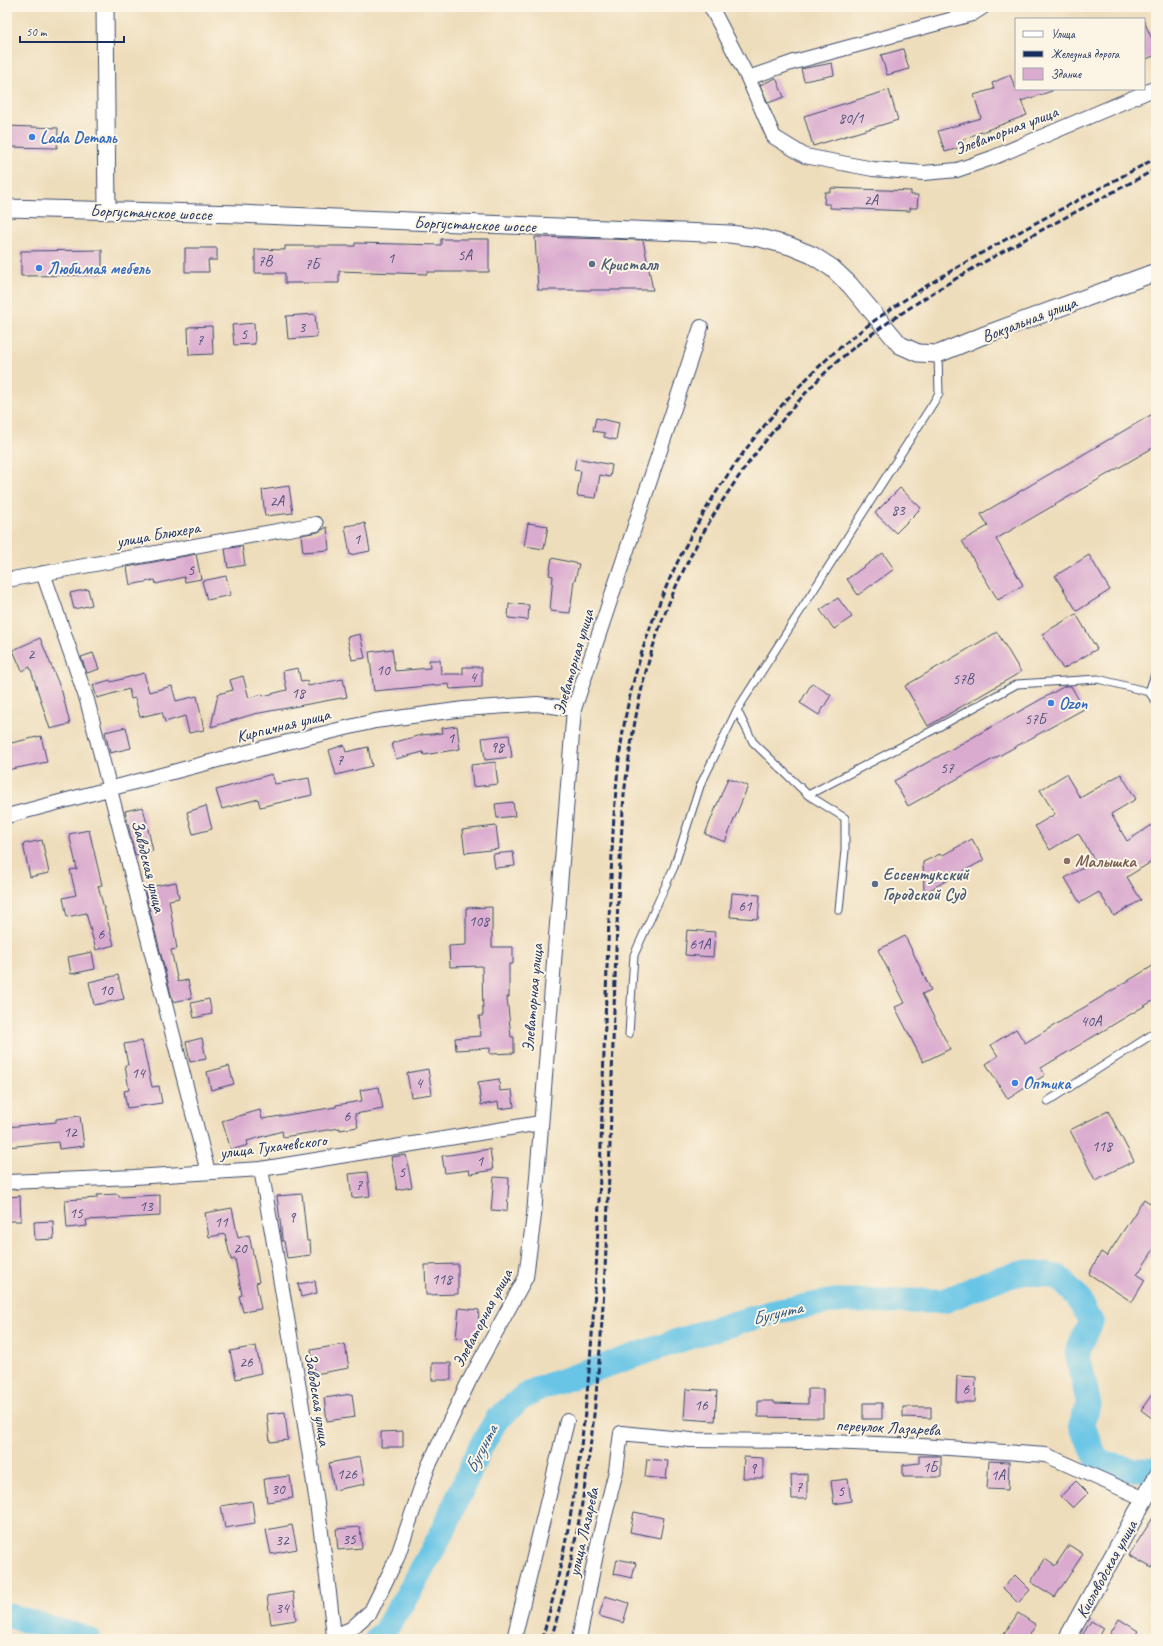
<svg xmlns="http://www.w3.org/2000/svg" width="1163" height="1646" font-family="Caveat,sans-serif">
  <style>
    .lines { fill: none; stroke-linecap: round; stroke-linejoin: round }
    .river { stroke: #68c5e6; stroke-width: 25 }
    .building { fill: #daabcf }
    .service-casing { stroke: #3b496c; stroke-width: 9 }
    .minor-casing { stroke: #3b496c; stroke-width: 16 }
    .tertiary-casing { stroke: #3b496c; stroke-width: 19 }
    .service { stroke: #fff; stroke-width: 7 }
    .minor { stroke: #fff; stroke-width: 14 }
    .tertiary { stroke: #fff; stroke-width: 17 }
    .rail { stroke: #1b2f5e; stroke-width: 3; stroke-dasharray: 6 3; stroke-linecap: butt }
    .shop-dot { fill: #3f7fe0; stroke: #fcf5e5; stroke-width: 1.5 }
    .service-dot { fill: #5c6f8a; stroke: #fcf5e5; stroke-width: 1.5 }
    .education-dot { fill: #8d6e63; stroke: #fcf5e5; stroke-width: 1.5 }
    .labels { text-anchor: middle; stroke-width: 4; stroke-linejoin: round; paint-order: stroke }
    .number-label { font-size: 15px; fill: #4b4e7a }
    .street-label { font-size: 17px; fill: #1b2f5e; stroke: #fcf5e5 }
    .shop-label { font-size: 17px; font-weight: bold; fill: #366cbe; stroke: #fcf5e5; text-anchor: start }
    .service-label { font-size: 17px; font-weight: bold; fill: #4e5e75; stroke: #fcf5e5; text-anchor: start }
    .education-label { font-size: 17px; font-weight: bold; fill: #785e54; stroke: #fcf5e5; text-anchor: start }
    .water-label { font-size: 18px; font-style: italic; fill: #2e5480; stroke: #fcf5e5 }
  </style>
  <rect width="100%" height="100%" fill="#fcf5e5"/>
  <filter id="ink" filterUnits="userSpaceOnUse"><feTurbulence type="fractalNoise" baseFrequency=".025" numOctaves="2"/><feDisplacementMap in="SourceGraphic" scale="8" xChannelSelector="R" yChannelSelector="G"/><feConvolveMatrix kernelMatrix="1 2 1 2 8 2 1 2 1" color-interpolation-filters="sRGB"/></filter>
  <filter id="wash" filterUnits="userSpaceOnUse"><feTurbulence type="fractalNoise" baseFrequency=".012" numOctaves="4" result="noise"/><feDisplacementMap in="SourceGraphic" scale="16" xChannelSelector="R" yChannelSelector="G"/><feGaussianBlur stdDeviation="0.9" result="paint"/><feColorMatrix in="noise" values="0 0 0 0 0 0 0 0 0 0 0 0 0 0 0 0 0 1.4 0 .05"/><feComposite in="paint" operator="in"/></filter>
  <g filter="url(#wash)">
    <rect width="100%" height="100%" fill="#edb"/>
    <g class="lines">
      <path class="river" d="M7 1615 88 1639
        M377 1639 384 1632 412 1587 444 1529 480 1448 497 1419 522 1398 537 1389 698 1334 773 1312 834 1301H944L997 1279 1027 1272 1058 1277 1078 1297 1091 1322 1077 1352 1089 1405 1081 1425 1099 1463 1134 1470H1156"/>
    </g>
    <g id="blocks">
      <path class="building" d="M1144 21 1156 48V55L1144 60Z
        M903 49 909 69 887 75 881 55Z
        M832 63 834 75 804 81 801 69Z
        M1010 75 1016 89H1052V91L1021 101 1027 115 963 139 965 146 945 152 938 131 981 118 974 95 994 89 992 83Z
        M776 78 784 97 768 103 760 85Z
        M889 90 898 120 813 146 804 116Z
        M7 126 58 128 57 148 7 147Z
        M831 188 911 191V195H918L917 208H910V211L830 208V204H824L825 192H831Z
        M535 237 643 240 653 290H538Z
        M441 239H489V272H427V274L339 271V283H285V273H255V249L285 250V246H355V243L441 245Z
        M185 248H217V260H208L209 272H185Z
        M102 250V275L21 276V251Z
        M315 314 317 337 288 339 286 316Z
        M254 323 255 344 234 345 232 325Z
        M212 326 213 354 189 355 188 327Z
        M1156 412V446L996 539 1023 585 998 600 962 541 988 526 981 514Z
        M596 418 619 423 616 440 604 437 605 433 593 431Z
        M576 458 612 465 610 477 600 475 596 498 577 496 581 471 574 470Z
        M289 486 293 513 265 516 262 490Z
        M900 488 921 508 896 533 875 513Z
        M365 523 370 551 350 555 345 526Z
        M528 523 548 526 544 549 524 546Z
        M327 527 329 550 303 552 301 535 318 532Z
        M242 546 245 565 228 568 225 549Z
        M883 553 894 569 858 595 847 579Z
        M196 554 201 579 185 582 184 577 156 584 155 580 130 585 127 567Z
        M1089 555 1110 590 1077 611 1055 576Z
        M552 558 579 564 575 580H574L570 613 550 611 553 576 549 575Z
        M226 576 231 595 207 600 202 581Z
        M88 589 92 605 74 609 70 593Z
        M838 598 852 617 834 629 820 610Z
        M509 604 529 605 528 620 508 618Z
        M1076 614 1097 649 1063 669 1042 634Z
        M997 632 1021 672 928 726 905 686Z
        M360 634 365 658 352 660 347 637Z
        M40 638 62 692 70 724 50 729 30 667 22 671 13 650Z
        M392 649 395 671 430 668 429 660H440L441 674H463V667H482V687L450 689 449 684 374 691 369 652Z
        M93 653 99 669 87 673 81 657Z
        M298 668 301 682 307 681 308 686 343 679 347 697 254 714 211 727 218 694 233 690 230 680 243 676 249 698 262 694 263 696 287 690 283 671Z
        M144 673 149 692 172 686 176 701 197 696 204 730 189 733 185 716 165 722 162 712 140 717 135 698 131 699 129 689 97 698 93 685 110 680 111 682Z
        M812 683 831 695 819 715 800 703Z
        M1065 686H1071L1084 709 908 806 894 781Z
        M457 726 460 749 424 755 423 752 396 759 392 743 421 735 443 733 442 728Z
        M126 727 131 748 110 753 105 732Z
        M509 735 512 757 485 760 482 738Z
        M41 736 47 762 7 770V744Z
        M344 745 346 752 368 747 372 766 336 775 329 750Z
        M495 762 498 784 473 787 471 765Z
        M272 774 275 784 309 778 312 795 260 807 258 799 222 809 216 790Z
        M1066 774 1080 798 1121 774 1136 799 1111 814 1127 841 1152 825 1156 831V859L1127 877 1141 900 1114 916 1099 892 1080 903 1065 878 1095 861 1078 833 1050 850 1035 826 1055 814 1040 790Z
        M728 778 748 786 725 842 705 834Z
        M513 802 515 816 497 818 495 804Z
        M206 806 212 829 193 834 187 812Z
        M143 807 153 851 135 855 125 811Z
        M496 826 499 849 465 853 462 830Z
        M89 830 102 885 98 886 114 945 96 950 86 913 67 917 63 898 76 895 70 870 77 869 69 834Z
        M972 839 984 860 924 893 923 862 940 854 941 856Z
        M42 840 49 873 30 877 23 844Z
        M513 852 515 866 495 868 493 854Z
        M176 882 179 898 169 900 177 949 171 950 178 982 188 980 192 998 173 1002 144 888Z
        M732 893 760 895 758 919 730 917Z
        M492 907V947H513V964H509V997H507L511 1037H514V1053L490 1054V1048L456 1050 455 1038 481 1036 479 1016H483L482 966 450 967 449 946 466 945V908Z
        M687 930 715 932 713 957 685 955Z
        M905 936 931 990 922 994 950 1049 923 1062 895 1007 905 1003 878 950Z
        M92 952 95 969 71 974 68 957Z
        M1156 964V999L1041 1068 1045 1075 1008 1099 986 1064 998 1056 991 1045 1016 1029 1025 1043Z
        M118 975 124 999 94 1005 89 982Z
        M209 999 212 1014 194 1018 191 1003Z
        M202 1038 206 1059 190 1062 186 1042Z
        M142 1041 152 1087 159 1086 162 1103 127 1108 124 1091 129 1090 125 1065H128L124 1044Z
        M229 1066 234 1084 211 1090 207 1072Z
        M428 1069 432 1094 411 1097 407 1073Z
        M499 1079 500 1091 512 1090 514 1107 499 1109 498 1102 481 1105 478 1082Z
        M379 1087 383 1109 355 1114 358 1127 340 1130V1128L283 1137 282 1131 247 1141 248 1145 231 1150 222 1121 260 1110 262 1119 336 1107V1105L362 1101 360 1090Z
        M1108 1111 1134 1161 1095 1180 1070 1130Z
        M80 1116 84 1146 59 1149 58 1142 7 1147V1127L56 1122V1119Z
        M490 1149 493 1170 470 1174 469 1170 445 1173 442 1156Z
        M406 1155 412 1187 397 1190 391 1157Z
        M367 1172 370 1196 352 1198 349 1174Z
        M494 1177 509 1178 507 1211 491 1210Z
        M118 1194 119 1197 160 1195V1216L86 1220 87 1226 67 1228 65 1200 97 1198V1195Z
        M302 1194 307 1241H310L311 1255 287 1258 284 1241H282V1237L277 1196Z
        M20 1196 21 1221H7V1197Z
        M1144 1199 1156 1207V1246L1137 1275 1145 1280 1132 1302 1089 1274 1101 1252 1107 1256Z
        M232 1208 238 1238 249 1235 259 1282 256 1283 261 1309 243 1312 239 1296 242 1295 235 1259 231 1260 225 1234 209 1237 205 1213Z
        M53 1221 54 1239 35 1240 34 1222Z
        M458 1264V1294L426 1295 425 1265Z
        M315 1281 317 1293 301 1297 298 1284Z
        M459 1308 479 1310 477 1339 456 1338Z
        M345 1344 349 1368 315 1374 311 1350Z
        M256 1346 261 1373 236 1379 230 1351Z
        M432 1363H451V1380H432Z
        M957 1376 976 1377 975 1402H956Z
        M686 1389 717 1391 715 1421 684 1419Z
        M808 1389H823V1418L758 1417V1401H774V1403L808 1404Z
        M1156 1389V1421L1141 1410Z
        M352 1394 355 1417 327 1421 324 1398Z
        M863 1403H882V1419H863Z
        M903 1407H931V1418L903 1417Z
        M285 1412 288 1440 270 1442 267 1414Z
        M403 1431V1447H381V1432Z
        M919 1456H941V1477H903V1465L919 1463Z
        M360 1457 365 1484 334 1490 329 1463Z
        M744 1457 763 1458V1478H743Z
        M647 1459 668 1461 666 1479 645 1477Z
        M989 1461 1009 1462 1008 1490 987 1489Z
        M807 1474V1499H792L791 1475Z
        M290 1476 293 1498 267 1502 264 1479Z
        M848 1479 851 1501 834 1504 831 1481Z
        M1076 1481 1088 1493 1073 1508 1061 1496Z
        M252 1501 255 1523 225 1528 221 1506Z
        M634 1512 664 1518 660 1538 630 1532Z
        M1156 1513V1561L1152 1568 1129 1555Z
        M292 1525 297 1549 271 1554 266 1530Z
        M360 1527 362 1548 338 1550 336 1529Z
        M1069 1545 1083 1554 1055 1597 1031 1582 1045 1559 1055 1566Z
        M617 1559 636 1563 632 1578 614 1574Z
        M1015 1575 1030 1590 1018 1603 1003 1588Z
        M293 1592 296 1620 271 1624 267 1596Z
        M605 1596 629 1603 623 1623 599 1616Z
        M1018 1613 1036 1625 1027 1639H1001Z
        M1119 1619 1138 1631 1133 1639H1117L1110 1634Z
        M1091 1621 1103 1628 1097 1639H1080Z"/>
    </g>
  </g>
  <g filter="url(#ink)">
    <use href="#blocks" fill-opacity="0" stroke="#3b496c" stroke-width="1"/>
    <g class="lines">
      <g class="service-casing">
        <path id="service" d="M938 354 939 394 737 710 753 742 808 795 935 729 1017 684 1098 679 1149 692 1156 702
          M1149 692 1156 671
          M808 795 845 818V850L839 910
          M629 1034 634 955 674 867 700 786 737 710
          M1048 1101 1156 1032"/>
      </g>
      <g class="minor-casing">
        <path id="minor" d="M711 7 748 78 774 137 805 156 873 169 924 173 957 170 992 158 1156 88
          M748 78 794 62 972 14 983 7
          M43 573 87 700 208 1172
          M7 580 316 524
          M7 816 263 748 375 721 464 709 537 704 574 709
          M261 1169C288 1324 317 1480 334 1636L351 1629 371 1611 397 1558 428 1467 469 1381 526 1277 534 1215 574 709 701 327
          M7 1182 134 1177 261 1169 540 1123
          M514 1639 567 1421
          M579 1639 599 1539 616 1471 621 1433 691 1440 807 1441 921 1446 1046 1455 1145 1499"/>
      </g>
      <g class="tertiary-casing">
        <path id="tertiary" d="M105 7 107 211
          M7 208 239 214 730 234 760 238 790 246 812 255 832 268 850 285 900 345 918 353 938 354 982 336 1156 272
          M1067 1639 1156 1478"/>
      </g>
      <use href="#service" class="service"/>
      <use href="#minor" class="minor"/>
      <use href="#tertiary" class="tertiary"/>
      <path class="rail" d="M542 1639C597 1449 597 1249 604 1052 606 994 608 936 611 878 613 823 616 768 626 714 654 576 731 444 836 351 880 313 930 283 980 254 1038 221 1097 190 1156 158
        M551 1639C591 1505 601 1365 607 1226 613 1082 614 938 624 795 631 739 640 682 659 629 686 553 728 485 780 423 798 401 817 379 839 360 864 338 893 319 920 301 996 252 1077 212 1156 169"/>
    </g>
  </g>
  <g class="shop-dot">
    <circle cx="32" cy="137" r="4"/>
    <circle cx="39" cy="268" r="4"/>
    <circle cx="1051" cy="703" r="4"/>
    <circle cx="1015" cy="1083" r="4"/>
  </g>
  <g class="service-dot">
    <circle cx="592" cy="264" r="4"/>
    <circle cx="875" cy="884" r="4"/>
  </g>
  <circle class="education-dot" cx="1067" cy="861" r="4"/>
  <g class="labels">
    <g class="number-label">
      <text x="851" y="123">80/1</text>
      <text x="871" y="205">2А</text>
      <text x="465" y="260">5А</text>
      <text x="391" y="263">1</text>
      <text x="265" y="266">7В</text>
      <text x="312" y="269">7Б</text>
      <text x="302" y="332">3</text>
      <text x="244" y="339">5</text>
      <text x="200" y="345">7</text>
      <text x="277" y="506">2А</text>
      <text x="898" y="515">83</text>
      <text x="357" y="544">1</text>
      <text x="191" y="575">5</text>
      <text x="31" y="659">2</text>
      <text x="383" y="675">10</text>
      <text x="473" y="682">4</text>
      <text x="963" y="684">57В</text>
      <text x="298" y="698">18</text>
      <text x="1035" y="724">57Б</text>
      <text x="451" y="743">1</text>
      <text x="497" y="752">98</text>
      <text x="340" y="765">7</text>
      <text x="947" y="773">57</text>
      <text x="745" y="911">61</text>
      <text x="479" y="926">108</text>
      <text x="101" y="939">6</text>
      <text x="700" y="949">61А</text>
      <text x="106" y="995">10</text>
      <text x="1091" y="1026">40А</text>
      <text x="138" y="1078">14</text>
      <text x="419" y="1088">4</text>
      <text x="347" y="1121">6</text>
      <text x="70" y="1137">12</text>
      <text x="1102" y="1151">118</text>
      <text x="480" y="1166">1</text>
      <text x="402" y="1177">5</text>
      <text x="359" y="1190">7</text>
      <text x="146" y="1211">13</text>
      <text x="76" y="1218">15</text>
      <text x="292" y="1222">9</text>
      <text x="221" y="1227">11</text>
      <text x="240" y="1253">20</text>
      <text x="442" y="1284">118</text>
      <text x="246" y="1367">26</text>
      <text x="966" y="1394">6</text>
      <text x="701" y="1410">16</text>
      <text x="930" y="1472">1Б</text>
      <text x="753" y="1473">9</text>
      <text x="347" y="1479">126</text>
      <text x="998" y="1480">1А</text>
      <text x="799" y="1492">7</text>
      <text x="278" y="1494">30</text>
      <text x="841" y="1496">5</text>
      <text x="349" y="1544">35</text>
      <text x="282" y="1545">32</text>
      <text x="282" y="1613">34</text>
    </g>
    <g class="street-label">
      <text transform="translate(1006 130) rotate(-21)" y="6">Элеваторная улица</text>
      <text transform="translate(151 212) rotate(2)" y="6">Боргустанское шоссе</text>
      <text transform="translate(475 224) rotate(2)" y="6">Боргустанское шоссе</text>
      <text transform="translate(1029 319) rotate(-21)" y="6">Вокзальная улица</text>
      <text transform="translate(158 534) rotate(-10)" y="6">улица Блюхера</text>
      <text transform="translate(573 662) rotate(-74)" y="6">Элеваторная улица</text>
      <text transform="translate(283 725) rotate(-14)" y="6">Кирпичная улица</text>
      <text transform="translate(149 866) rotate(76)" y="6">Заводская улица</text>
      <text transform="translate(532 998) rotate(-85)" y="6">Элеваторная улица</text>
      <text transform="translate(273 1146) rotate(-7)" y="6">улица Тухачевского</text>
      <text transform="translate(482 1318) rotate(-62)" y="6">Элеваторная улица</text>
      <text transform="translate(318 1399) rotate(81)" y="6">Заводская улица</text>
      <text transform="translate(888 1427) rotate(3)" y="6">переулок Лазарева</text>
      <text transform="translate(583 1532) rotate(-77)" y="6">улица Лазарева</text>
      <text transform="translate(1106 1569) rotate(-61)" y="6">Кисловодская улица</text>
    </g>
    <g class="shop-label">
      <text x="40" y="143">Lada Dеталь</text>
      <text x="47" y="274">Любимая мебель</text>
      <text x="1059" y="709">Ozon</text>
      <text x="1023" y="1089">Оптика</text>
    </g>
    <g class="service-label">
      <text x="600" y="270">Кристалл</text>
      <text x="883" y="880">Ессентукский<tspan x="883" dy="20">Городской Суд</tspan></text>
    </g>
    <g class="education-label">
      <text x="1075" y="867">Малышка</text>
    </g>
    <g class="water-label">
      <text transform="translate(777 1313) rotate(-14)" y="6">Бугунта</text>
      <text transform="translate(481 1449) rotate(-63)" y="6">Бугунта</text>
    </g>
  </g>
  <rect width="1163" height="1646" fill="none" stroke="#fcf5e5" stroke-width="24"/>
  <rect x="1015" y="18" width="130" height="72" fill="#fcf5e5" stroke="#a2a6af"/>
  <rect x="1023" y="31" width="20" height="6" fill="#ffffff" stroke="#a2a6af"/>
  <text x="1051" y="38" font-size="12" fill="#1b2f5e">Улица</text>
  <rect x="1023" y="51" width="20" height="6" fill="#1b2f5e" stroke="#a2a6af"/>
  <text x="1051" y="58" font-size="12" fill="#1b2f5e">Железная дорога</text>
  <rect x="1023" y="68" width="20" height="12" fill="#daabcf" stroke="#a2a6af"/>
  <text x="1051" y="78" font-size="12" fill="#1b2f5e">Здание</text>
  <path d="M20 36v6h104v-6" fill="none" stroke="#1b2f5e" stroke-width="2"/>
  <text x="26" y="36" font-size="12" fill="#1b2f5e" stroke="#fcf5e5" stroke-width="3" paint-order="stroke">50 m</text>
</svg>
